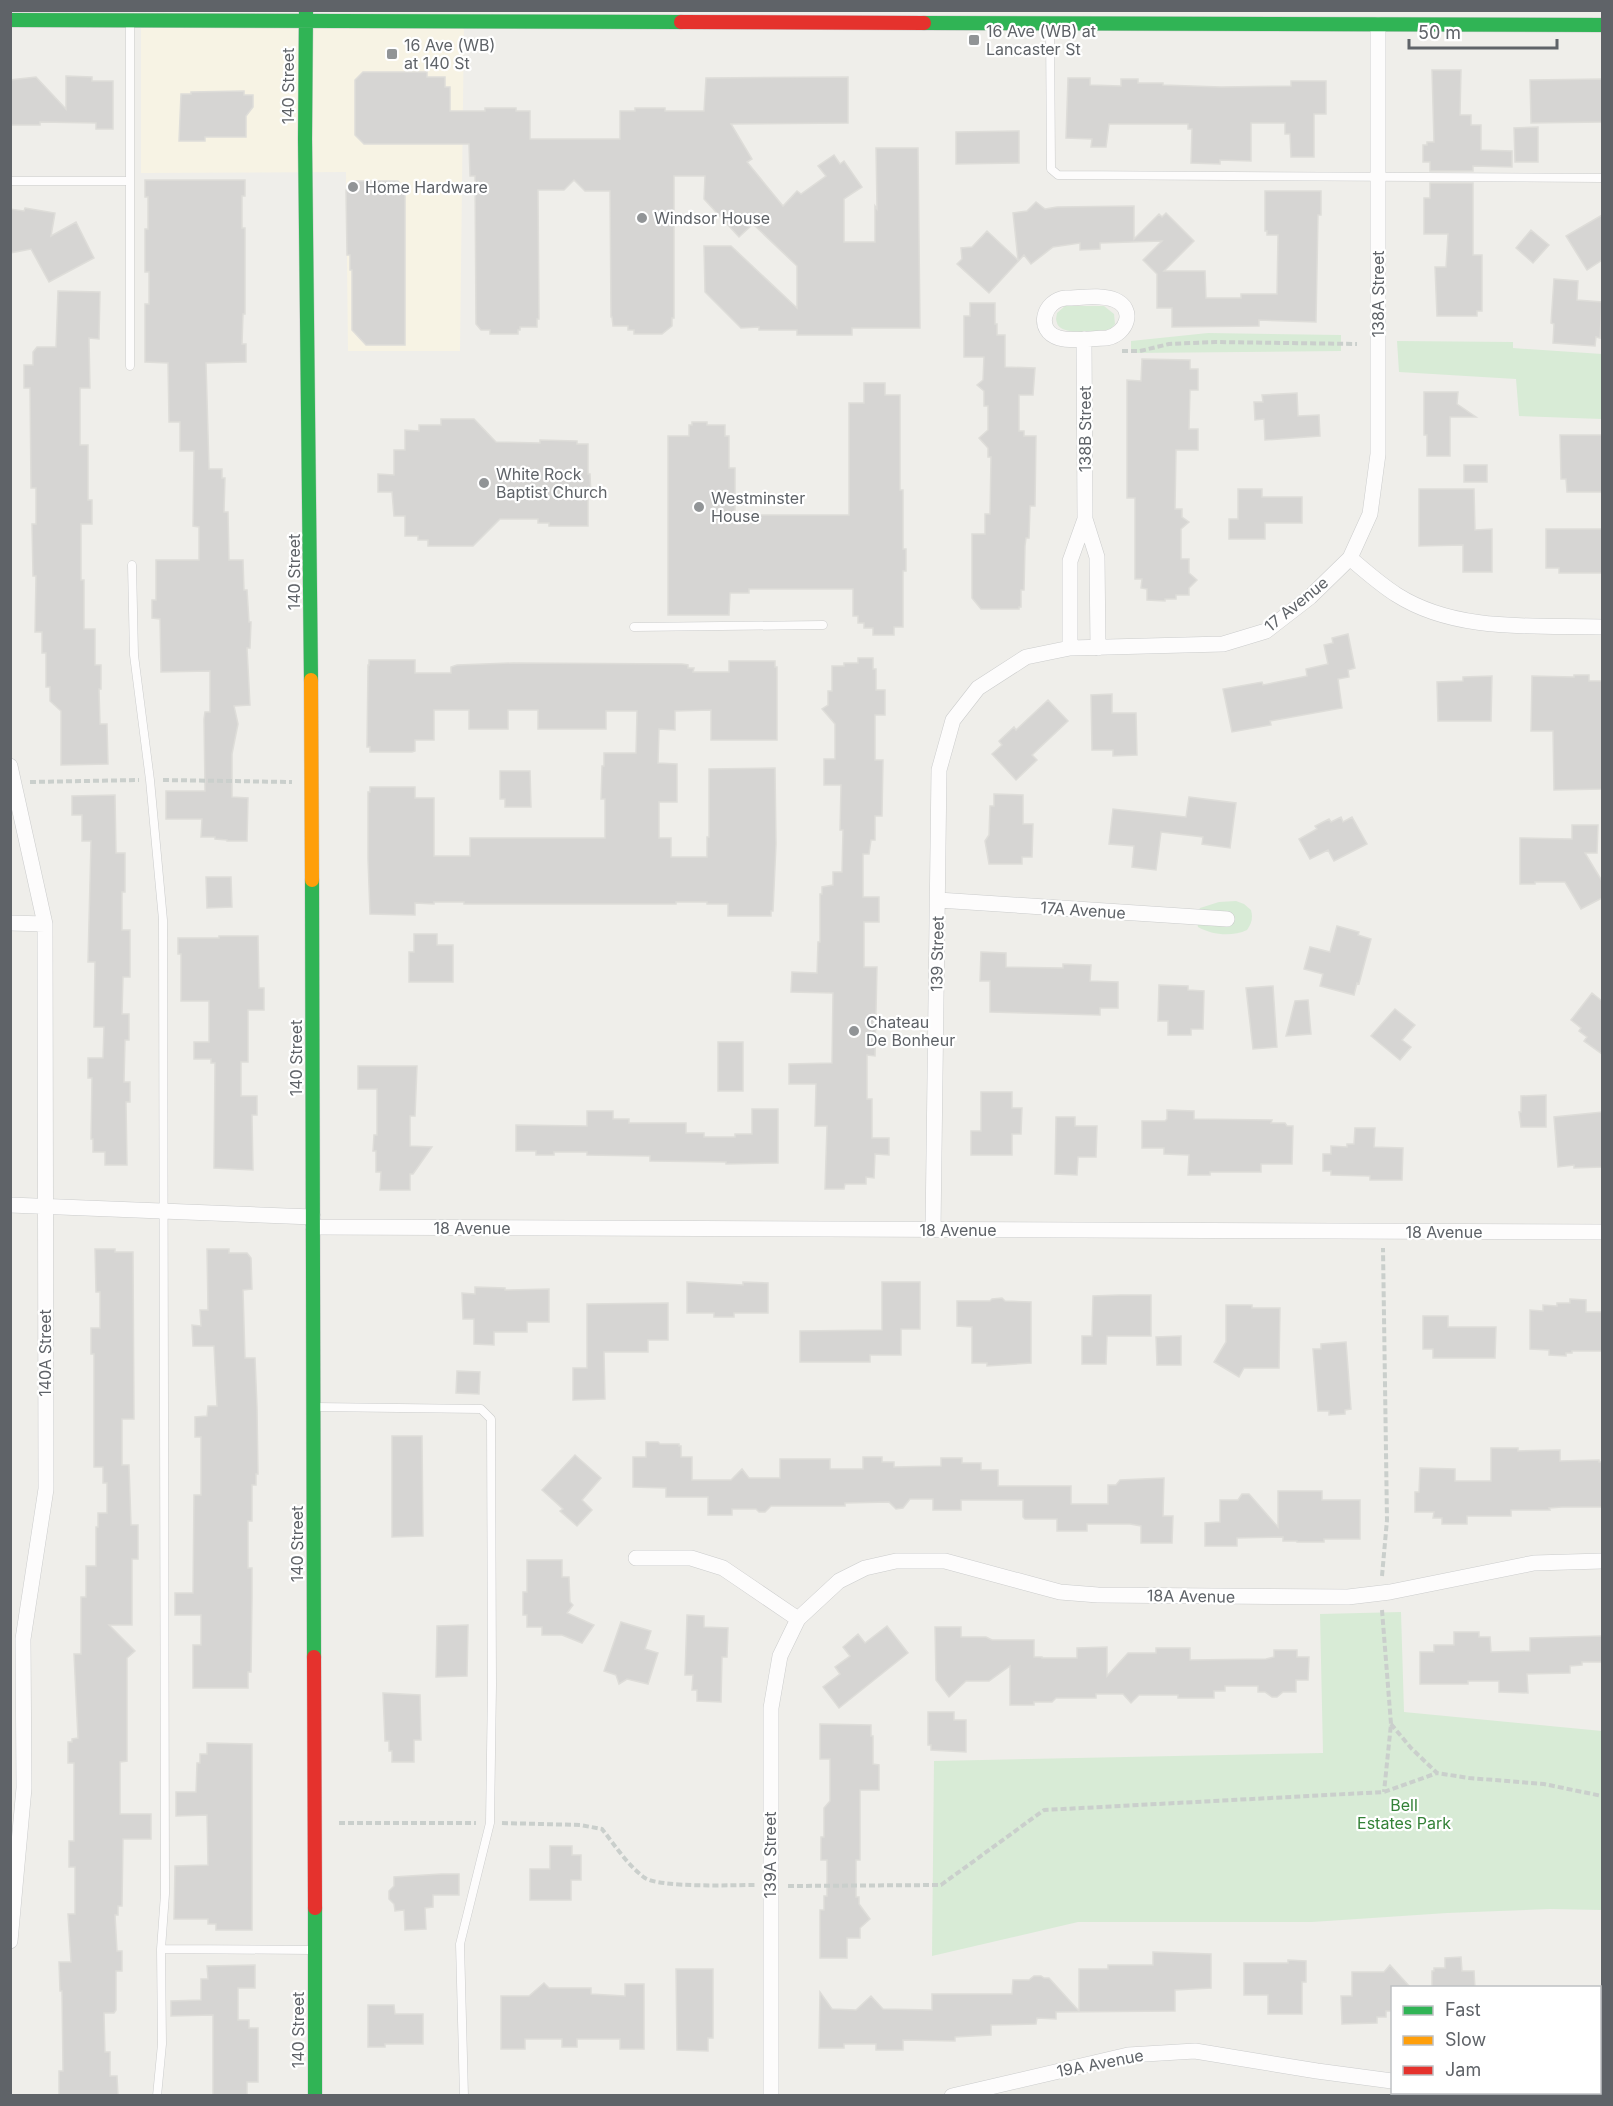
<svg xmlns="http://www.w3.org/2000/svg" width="1613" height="2106" font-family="Inter,sans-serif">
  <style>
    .commercial { fill: #f7f3e4 }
    .green { fill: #d8ebd6 }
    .building { fill: #d6d5d3; stroke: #deddd9; stroke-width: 1.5 }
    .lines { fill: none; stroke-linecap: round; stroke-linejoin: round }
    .lane-casing { stroke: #cbcccc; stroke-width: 9 }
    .street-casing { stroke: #cbcccc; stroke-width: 16 }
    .fast-casing { stroke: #cacacb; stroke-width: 15 }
    .slow-casing { stroke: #cacacb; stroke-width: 15 }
    .jam-casing { stroke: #cacacb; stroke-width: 15 }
    .path { stroke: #cacfcc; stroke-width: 4; stroke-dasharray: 6 3; stroke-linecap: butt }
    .lane { stroke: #fdfcfc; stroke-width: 8 }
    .street { stroke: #fdfcfc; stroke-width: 15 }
    .fast { stroke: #30b455; stroke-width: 14 }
    .slow { stroke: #ff9f0a; stroke-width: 14 }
    .jam { stroke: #e5322d; stroke-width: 14 }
    .poi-dot { fill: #919496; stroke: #fff; stroke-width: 2 }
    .labels { text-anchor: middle; stroke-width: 4.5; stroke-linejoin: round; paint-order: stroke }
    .poi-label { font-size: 16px; fill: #5f6368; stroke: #fff; text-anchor: start }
    .street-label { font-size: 16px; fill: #5f6368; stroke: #fff }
    .park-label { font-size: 16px; fill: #348238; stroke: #fff }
  </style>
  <rect width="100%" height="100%" fill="#efeeea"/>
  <path class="commercial" d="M141 20 464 21 460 351H348L346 172 141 173Z"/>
  <path class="green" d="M1065 306H1104L1114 314 1115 324 1111 329C1101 332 1069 334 1061 328 1057 325 1057 323 1056 319L1057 313Z
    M1208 333 1341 335V351L1131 353V341Z
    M1397 341 1513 342V348L1602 354V419L1519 416 1516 379 1399 372Z
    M1236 901 1244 904 1251 910C1253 918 1252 923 1247 930 1232 937 1212 935 1198 927L1196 916 1200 908 1219 902Z
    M1401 1612 1404 1712 1602 1731V1910L1550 1909 1447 1913 1312 1922H1078L932 1956 934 1761 1323 1753 1320 1614Z"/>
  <path class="building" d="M1432 70H1461L1460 115H1471V125H1481V150L1512 151V167L1473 166V171H1430V162H1423V145H1427V142H1434Z
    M363 72H427V77H445V87H450V111H485V108H516V111H530V139H620V111H635V108H665V111H704L706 78 848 77V123L731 124 752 159 747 162 783 206 797 191 801 194 826 176 818 166 834 155 840 164 844 161 862 187 844 199V242H875V206L877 209 876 148H918L920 328H852V335H797V330H759V327L741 328 705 292 704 246H731L797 308V266L753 224 739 237 704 199 705 176H674V318H672V326L662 334H634V330H628V326H613L612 317H611L610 191H585L574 180 564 190H538L539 319H537V327H520V330H518V334H490V330H481L476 324 475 176H470L469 144H364L355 135V80Z
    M66 76 92 77V81H113V129H96V123L40 122V125H10V80L36 77 66 109Z
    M1068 78H1090V85L1121 86V79H1138V83H1163V85L1221 87 1291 86V81H1326V114H1314V157H1291L1290 134H1285V123H1251V161L1220 160V164L1191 163 1192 129H1188V124H1109L1106 147H1091L1092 139 1066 138Z
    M1602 79V122L1531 123 1530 80Z
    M244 91V95H253V107L246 116V137H205V141H179L181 94H191V92Z
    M1538 127V162H1515L1514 128Z
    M1019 131V163L956 164V132Z
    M145 180H245V196H242V228H245V314H243L242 344H246V362L206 363 209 469H222V478H225L224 512H228L229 560H243L244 590H247L249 622H251L250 648H247L250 705 234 706 238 724 232 754V797L248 798 247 841H227V840L215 839V837H201L202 819H166V791H205L204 719 205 712H210V671L161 672 160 619 152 618V600H156V560H199V527L193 526 194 451H180V422H169L168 363 145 362V304H149V272H145V229H148V197H145Z
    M354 181H398L405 189V345H366L352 330V270H350V255H347L346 190Z
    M1430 183H1473V255H1482V311H1477V316H1437L1435 267H1446L1448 234H1424V198H1430Z
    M1265 191H1321V215H1318L1316 322 1259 320V326L1172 327V308H1157V274L1143 260 1162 241 1100 243V249L1080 250V243L1053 247 1031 264 1024 255 989 293 957 264 962 259 961 248 972 247 987 231 1018 260 1013 213 1027 211 1036 202 1045 209 1057 207 1134 206V239L1159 214 1162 217 1166 213 1194 241 1164 271H1205L1206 298H1241V294H1277L1278 235H1267V231H1265Z
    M25 208 55 213 51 236 76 222 94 258 49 282 31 249 10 253V209L24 211Z
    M1602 215V260L1587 270 1566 236Z
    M1531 230 1549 245 1533 263 1516 248Z
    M1554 279 1578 281 1577 300 1602 302 1600 338 1596 337 1595 346 1553 343 1554 324 1551 323Z
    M58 291 100 292 99 339 89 338 90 388H80V445H88V500H92V524H81V580H84V629H95V665H101V689H99L100 724H107L108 764 61 765V711L50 701V687H46V653H42V632H35L36 576H33L32 524H36V488H31L30 388H24V365H33V352L37 347H56Z
    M970 303H995V324H997V335H1005V367L1035 368 1033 395H1019V431H1024V436H1036L1035 506H1030L1029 538H1026L1025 546 1024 590H1021V607H1019V609H981L972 598V534H985V514H990L991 457H988V448L979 438 988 430V406H984V391L977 385 983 380 984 357H964V316H970Z
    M1142 359 1190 360V369H1198V390H1190L1189 429H1198V450H1176L1175 509H1182V517L1189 522 1181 529V559H1189V573L1197 580 1189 588V595H1176V599H1165V601L1147 600V589L1141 588 1142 579H1135V498H1127V380L1141 381Z
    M864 383H885V395H900V490H903V549H906V571H903V627H894V635H873V628H864V623H858V616H853V589H749V593H730L729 615H668V436H689V425H692V422H707V425H725V436H729V468H735V515H849V403H864Z
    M1424 392H1458L1457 404 1476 417H1450V456H1427V435H1424Z
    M1297 393 1298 416 1319 415 1320 436 1265 440 1264 419 1255 420 1254 402H1263L1262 395Z
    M441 419H474L496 442 540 443V440L577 441V444H588V474H590L591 496H588V526H549V523H538V519H500L473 546H428V540H418V536H405V516H394L392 492H378V474L394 475V450H405V430L419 431V425H441Z
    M1560 435H1602V492H1567L1566 479H1561Z
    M1464 465H1487V482H1464Z
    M1238 489H1262V497H1302V523H1265V539H1229V519H1238Z
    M1419 489H1474L1475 530 1492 529V572H1463V545L1419 546Z
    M1546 529H1602V573H1559V568H1546Z
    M1348 634 1355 668 1348 670 1349 677 1338 679 1342 708 1270 721 1271 725 1232 732 1223 689 1262 682 1263 685 1307 676 1306 669 1328 664 1324 645 1333 643 1332 638Z
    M858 658H873V669H876V690H885V715H875V760H883L882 816H875V840H871L869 854H863V897H879V922H864V967H877L875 1056 867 1055V1099H872V1138H889V1155L875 1154 874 1178 866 1177V1184H845L844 1189H825L827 1126H815L816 1084H789V1064L832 1063 833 993 791 992 792 972 817 973 818 942H820V894H822V887L833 885V872H842L843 830H840L841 785H824V759H835V724L822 709 828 705V691H832V666H844V663H858Z
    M369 660H415V673H451V667L457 665 513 663 682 664 688 665V668H694L693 672H729V661H775V667H777V740H711V710L675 711V730L659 729 658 763 677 764V802H659V838H671V857H707V837H709V769L775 768 776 844 773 911H771V916H728V904H707V902H676V904H464V902H434V904L415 903V915L370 914 368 859V792H370V787H415V798H434V856H470V838H605V799H601L602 766H604V753H636L637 711H606V729H538V710H508V729H469V710H434V740H415V751L412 752H370V747H367L368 665H369Z
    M1574 675H1589V681H1602V789L1554 790 1553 731H1531L1532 676 1574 677Z
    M1492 676 1491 721H1438L1437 682 1463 681V677Z
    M1112 694V713H1136L1137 755 1113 756V750H1092L1091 695Z
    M1048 700 1068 721 1032 755 1037 760 1016 780 992 754 1002 745 999 741 1014 727 1016 730Z
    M500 771H530L531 807H505V799H500Z
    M994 794 1023 795V824H1033L1032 857H1022V864H989L985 841 989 835 990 806H994Z
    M115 795 116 853H125V892H122V930H130V977H123L122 1014H129V1040H125L124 1082H130V1102H126L127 1165H105V1152H93V1139H91L92 1078H88V1058H103L104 1027H94L95 962H88L91 841H82V815H72V796Z
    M1189 797 1236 803 1230 848 1202 844 1203 837 1161 832 1156 870 1132 867 1134 846 1109 844 1113 809 1186 817Z
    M1341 817 1343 822 1352 817 1367 844 1334 861 1328 850 1310 859 1299 839 1317 829 1315 826 1329 819 1331 822Z
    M1572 825H1598L1597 853H1585L1602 881V898L1581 909 1565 882H1535V884H1520V838L1572 839Z
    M206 877H231L232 907 207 908Z
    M1337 926 1359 932 1358 935 1371 939 1359 984 1357 983 1354 995 1320 986 1323 974 1304 969 1310 947 1330 952Z
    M414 934H437V945H453V982H409V952H414Z
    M219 936H258L259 988H264V1010H248V1062H241V1096H257V1115H252L253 1170 214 1168 215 1063H211V1059H194V1042H209V1001H181V954H178V938H219Z
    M981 952 1006 953V967L1063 968V964L1091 965 1090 981 1118 982V1008H1100V1015L990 1012V981H980Z
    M1159 985 1188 986V990L1204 991 1203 1029H1191V1035H1168V1021H1158Z
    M1273 986 1277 1047 1253 1049 1246 988Z
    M1592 993 1602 1001V1054L1584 1041 1587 1037 1579 1031 1581 1028 1571 1020Z
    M1308 1000 1311 1034 1286 1036 1295 1001Z
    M1395 1009 1415 1025 1402 1040 1411 1047 1400 1060 1371 1036Z
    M718 1042H743V1091H718Z
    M358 1066H417L415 1116H410V1146L432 1147 413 1174H410V1190H380L381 1172H376V1151H373L374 1135H377V1089H358Z
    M981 1092H1012V1108H1022L1021 1134H1012V1155H971V1131H981Z
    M1546 1095V1127H1521L1519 1112H1521V1096Z
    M752 1109H778V1163L726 1164V1162L650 1161V1156L587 1155V1152H554V1155H536V1151H516V1125L587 1126V1111H613V1119H629V1123H686V1133H704V1137H735V1134H752Z
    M1167 1110 1194 1111V1119L1272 1120 1271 1123H1285L1287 1126H1293L1292 1164H1261V1172H1210V1175H1188L1189 1155 1164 1154V1148H1142V1121H1165L1167 1119Z
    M1602 1112V1167L1574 1168V1165L1558 1167 1554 1117Z
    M1056 1117H1075V1126H1097L1096 1157H1078L1077 1175 1055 1174Z
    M1355 1128H1375L1374 1147 1403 1148 1402 1180H1370V1176L1331 1175V1171H1323V1154H1331V1146L1347 1147V1144H1354Z
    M95 1249H115V1252H133L134 1419H122V1465H129L131 1525H138V1559H132V1625H109L135 1651 127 1658V1761L120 1762V1814H151V1839H123L122 1906H118V1915H115L117 1951H122V1971H116V2010L114 2013H104L105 2052H110V2076H117L118 2096H59V2071H63L62 1991H60L59 1962H71L68 1914H75V1867H69V1841H74V1763H68V1742H72V1739L78 1738 74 1654H81V1597H86V1566H96V1527H98V1513H107V1483H103V1467H94V1354H91V1328H100V1292H96Z
    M207 1249H229V1253H247L251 1258 252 1289 243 1290 245 1358H255L257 1407 258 1474H256V1485H252V1521H248V1568H252V1598L251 1672H248V1688H193V1645H201V1615H175V1593H193L194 1495H201V1437H195V1417L207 1416 208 1406H217L214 1346H193L192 1325 201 1326 200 1310H208Z
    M687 1282 743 1285V1282L768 1283V1313H734V1317H714V1313H687Z
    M882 1282H920V1329H901V1355H870V1362H800V1331L882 1330Z
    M475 1287 505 1288V1290L549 1289V1322H527V1332H494V1345L474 1344V1319H463L462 1293 475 1294Z
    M1119 1295H1151V1336H1107L1106 1364H1082V1336H1092L1093 1296Z
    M1002 1298 1005 1301 1031 1302V1363L987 1366V1363H972V1327L957 1326V1301H990L992 1299Z
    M1570 1299 1586 1300V1312H1602V1351H1572V1353H1566V1356L1549 1355V1350L1530 1349V1310L1543 1311V1305L1557 1306V1303H1570Z
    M668 1303V1340H648V1352H604L605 1399 573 1400V1368H587V1304Z
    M1226 1305H1252V1308H1280L1279 1368H1244L1239 1377 1214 1362 1226 1342Z
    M1423 1316H1448V1327H1496L1495 1358H1433V1349H1423Z
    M1181 1336V1365H1157L1156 1337Z
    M1346 1342 1351 1409 1345 1410V1414L1329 1415V1411H1318L1313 1349H1321V1344Z
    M457 1371 480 1372 479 1394 456 1393Z
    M392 1436H422L423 1536 392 1537Z
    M646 1442H658L660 1444H679V1446H681V1457H692V1480H731L742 1469 749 1478H780V1459H830V1469H863V1457H882V1462H894V1467L941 1466V1458H962V1463H981V1470H998V1486H1071V1504H1108V1485H1116L1120 1480 1164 1478 1163 1516H1173L1172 1543H1141V1526L1130 1524H1087V1531H1057V1519H1025L1023 1517V1500H961V1510H933V1499H910L903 1508 896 1509 889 1502 845 1503V1506H771L765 1512H759L756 1509H732V1515H708V1497H666V1488L633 1487V1457H646Z
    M1491 1448H1518V1451L1560 1450V1461L1599 1460V1462H1602V1507H1562L1549 1508 1550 1510H1511V1516H1467V1524H1442V1518H1433L1434 1512H1415V1492H1419L1420 1468 1455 1469V1481H1491Z
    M575 1455 601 1478 582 1500 592 1510 577 1526 560 1511 563 1509 542 1490Z
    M1278 1491H1322V1500H1360V1539H1324V1542H1297V1541H1283V1537L1237 1538V1546H1205V1523L1220 1522V1500H1238L1242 1494H1249L1278 1527Z
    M527 1560H562V1577H569L570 1602 573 1605 567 1613 594 1625 582 1643 562 1635H542V1627H527V1615H523V1592H527Z
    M687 1615 704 1616V1627L728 1628 727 1657H722L721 1702 697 1701V1690H692L693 1675H685Z
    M621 1622 651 1631 645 1649 658 1653 648 1684 627 1679 619 1684 616 1675 604 1671Z
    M468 1625 467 1676 436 1677 437 1626Z
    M887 1626 908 1653 839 1708 823 1687 840 1674 835 1667 850 1656 843 1647 858 1634 865 1643Z
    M935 1627H961V1637H986L992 1640H1034V1657H1042V1658H1077V1648L1107 1647V1676L1128 1653H1156V1648H1190V1660L1266 1659 1274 1657V1650H1297V1657H1309L1308 1680H1296V1692H1283L1277 1697H1272L1265 1692H1258V1686H1225V1691H1214V1698H1178V1695H1139L1131 1703 1123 1694H1096V1698H1056L1052 1702H1034V1705H1010V1666L989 1681H966L949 1697 936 1680Z
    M1454 1632H1479V1637H1490L1491 1652 1530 1651V1638L1602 1636V1662H1582V1665L1570 1666V1673L1527 1674 1528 1693 1499 1692V1681H1468V1684H1420V1652H1434V1645H1454Z
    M383 1693 420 1695 421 1740H414V1762H392V1751H389V1741H385Z
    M928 1712H954V1720H966V1752L931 1750V1745H928Z
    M820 1724 871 1725V1736H873V1764L879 1765V1790H860V1860H856V1897H859V1904L870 1919 860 1928V1938H847V1958H820V1910H824V1896H827V1860H821V1837H824V1808L830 1801V1759H820Z
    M207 1743 252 1744V1930H216V1924H208V1919H174L175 1866 208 1865 207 1815 176 1816V1792H196L197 1763H200V1754H207Z
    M550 1846H572V1855H581V1880H571V1900H530V1869H550Z
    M441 1874H459V1895H433V1907L425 1908 426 1929 405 1930 404 1910 395 1911 394 1904 389 1899V1891L394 1886V1877Z
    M1153 1952 1211 1954V1988L1175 1990V2011L1056 2012V2019L1037 2018 1036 2024 991 2025V2035L955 2037V2041L903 2040V2050H876V2044H844V2048H819L820 1992 832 2009 856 2010 871 1996 883 2009 932 2010V1994H1012L1013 1980H1029L1034 1976H1041L1044 1978H1049L1079 2011V1969H1108V1965H1153Z
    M1461 1957 1462 1971H1474L1475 1988H1432V1971H1434V1968H1445V1958Z
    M1288 1960 1306 1961V1982H1302V2014H1268V1995H1244V1963H1288Z
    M255 1965V1988H238V2020H249V2028H258V2082H247V2096H213V2015L171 2016V2001L201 2000V1979H208L207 1966Z
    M1390 1965 1411 1988H1392V2011H1386V2017H1377V2023L1342 2024 1341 1996H1352V1972H1384Z
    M676 1969H713V2038H708V2051L677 2050Z
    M544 1983 549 1988H591V1994L625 1996V1984H644V2049H620V2039H577V2047H562V2039H525V2049H501V1996H529Z
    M368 2005H394L395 2014H423V2044H385V2047H368Z"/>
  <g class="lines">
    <g class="lane-casing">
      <path id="lane" d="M130 22V366
        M1050 26 1051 169 1058 175 1602 178
        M10 181H130
        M132 565 134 655 150 780 163 920 165 1894 161 1949 162 2044 157 2096
        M634 627 823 625
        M316 1407 481 1409 491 1419 492 1685 490 1823 460 1944 464 2096
        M161 1949 313 1950"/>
    </g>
    <g class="street-casing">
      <path id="street" d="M1066 298C1080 298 1101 294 1115 300 1136 309 1127 334 1107 338 1092 338 1073 342 1059 338 1035 331 1043 300 1066 298Z
        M1084 339 1085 519 1097 557 1098 648
        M1350 558C1365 571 1381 585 1397 595 1457 633 1535 625 1602 627
        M1070 648V561L1085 519
        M10 766 45 924 46 1489 23 1639 24 1788 10 1941
        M938 900 1227 919
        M10 923 45 924
        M10 1205 313 1217
        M313 1227 1602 1232
        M933 1230 939 770 953 720 978 688 1026 657 1070 648 1223 644 1266 631 1310 597 1350 558 1370 514 1378 454V25
        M636 1558H691L723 1568 798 1619
        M1600 2079H1602
        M771 2096V1708L780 1656 798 1619 839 1581 865 1568 896 1561H945L1060 1592 1098 1595 1348 1597 1390 1592 1534 1563 1602 1561
        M952 2096 1128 2055 1195 2051 1317 2071 1392 2081"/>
    </g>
    <g class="fast-casing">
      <path id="fast" d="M306 10 305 139 311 680
        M10 20 681 22
        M924 23 1602 25
        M312 880 314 1657
        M315 1908V2096"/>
    </g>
    <g class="slow-casing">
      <path id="slow" d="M311 680 312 880"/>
    </g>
    <g class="jam-casing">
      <path id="jam" d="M681 22 924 23
        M314 1657 315 1908"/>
    </g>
    <path class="path" d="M1122 351H1140L1169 344 1215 342 1357 344
      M163 780 292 782
      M30 782 139 780
      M1382 1576 1387 1520 1383 1248
      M1382 1610 1391 1724 1384 1792
      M1391 1724 1411 1748 1437 1773 1469 1778 1544 1784 1602 1796
      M339 1823H476
      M502 1823 580 1825 602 1829C614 1844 628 1866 645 1878 661 1888 734 1885 756 1885
      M788 1886 941 1885 1044 1810 1384 1792 1437 1773"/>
    <use href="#lane" class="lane"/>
    <use href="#street" class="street"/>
    <use href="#fast" class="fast"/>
    <use href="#slow" class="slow"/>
    <use href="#jam" class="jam"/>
  </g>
  <g class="poi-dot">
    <rect x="968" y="34" width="12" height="12" rx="3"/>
    <rect x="386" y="48" width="12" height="12" rx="3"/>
    <circle cx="353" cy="187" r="6"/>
    <circle cx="642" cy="218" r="6"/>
    <circle cx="484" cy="483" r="6"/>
    <circle cx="699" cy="507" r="6"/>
    <circle cx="854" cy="1031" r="6"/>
  </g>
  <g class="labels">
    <g class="poi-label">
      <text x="986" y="37">16 Ave (WB) at<tspan x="986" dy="18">Lancaster St</tspan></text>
      <text x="404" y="51">16 Ave (WB)<tspan x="404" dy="18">at 140 St</tspan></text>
      <text x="365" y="193">Home Hardware</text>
      <text x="654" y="224">Windsor House</text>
      <text x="496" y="480">White Rock<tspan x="496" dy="18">Baptist Church</tspan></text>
      <text x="711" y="504">Westminster<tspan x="711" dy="18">House</tspan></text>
      <text x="866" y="1028">Chateau<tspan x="866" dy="18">De Bonheur</tspan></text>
    </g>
    <g class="street-label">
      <text transform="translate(288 86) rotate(-90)" y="6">140 Street</text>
      <text transform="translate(1378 294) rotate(-90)" y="6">138A Street</text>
      <text transform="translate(1085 429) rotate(-90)" y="6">138B Street</text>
      <text transform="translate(294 572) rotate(-90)" y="6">140 Street</text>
      <text transform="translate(1296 604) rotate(-39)" y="6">17 Avenue</text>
      <text transform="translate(1083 910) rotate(4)" y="6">17A Avenue</text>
      <text transform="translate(937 954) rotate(-89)" y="6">139 Street</text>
      <text transform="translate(296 1058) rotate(-90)" y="6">140 Street</text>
      <text x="472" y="1234">18 Avenue</text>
      <text x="958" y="1236">18 Avenue</text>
      <text x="1444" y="1238">18 Avenue</text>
      <text transform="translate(45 1353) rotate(-90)" y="6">140A Street</text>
      <text transform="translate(297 1544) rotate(-90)" y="6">140 Street</text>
      <text transform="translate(1191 1596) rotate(1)" y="6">18A Avenue</text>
      <text transform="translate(770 1855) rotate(-90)" y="6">139A Street</text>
      <text transform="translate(298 2030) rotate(-90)" y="6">140 Street</text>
      <text transform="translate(1100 2063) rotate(-11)" y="6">19A Avenue</text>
    </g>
    <g class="park-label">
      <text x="1404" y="1811">Bell<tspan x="1404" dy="18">Estates Park</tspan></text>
    </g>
  </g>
  <rect width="1613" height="2106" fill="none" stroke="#5f6368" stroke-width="24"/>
  <rect x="1391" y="1986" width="210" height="108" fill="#ffffff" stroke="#bfc1c3" stroke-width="1.5"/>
  <rect x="1403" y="2006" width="30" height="9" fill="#30b455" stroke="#bfc1c3" stroke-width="1.5"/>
  <text x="1445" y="2016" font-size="18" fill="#5f6368">Fast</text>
  <rect x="1403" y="2036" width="30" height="9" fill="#ff9f0a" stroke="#bfc1c3" stroke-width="1.5"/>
  <text x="1445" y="2046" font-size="18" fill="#5f6368">Slow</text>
  <rect x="1403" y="2066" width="30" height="9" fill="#e5322d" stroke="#bfc1c3" stroke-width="1.5"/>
  <text x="1445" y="2076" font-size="18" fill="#5f6368">Jam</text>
  <path d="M1409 39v9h148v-9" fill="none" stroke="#5f6368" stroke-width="3"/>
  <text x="1418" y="39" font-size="18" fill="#5f6368" stroke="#ffffff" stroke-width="4.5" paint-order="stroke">50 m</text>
</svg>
